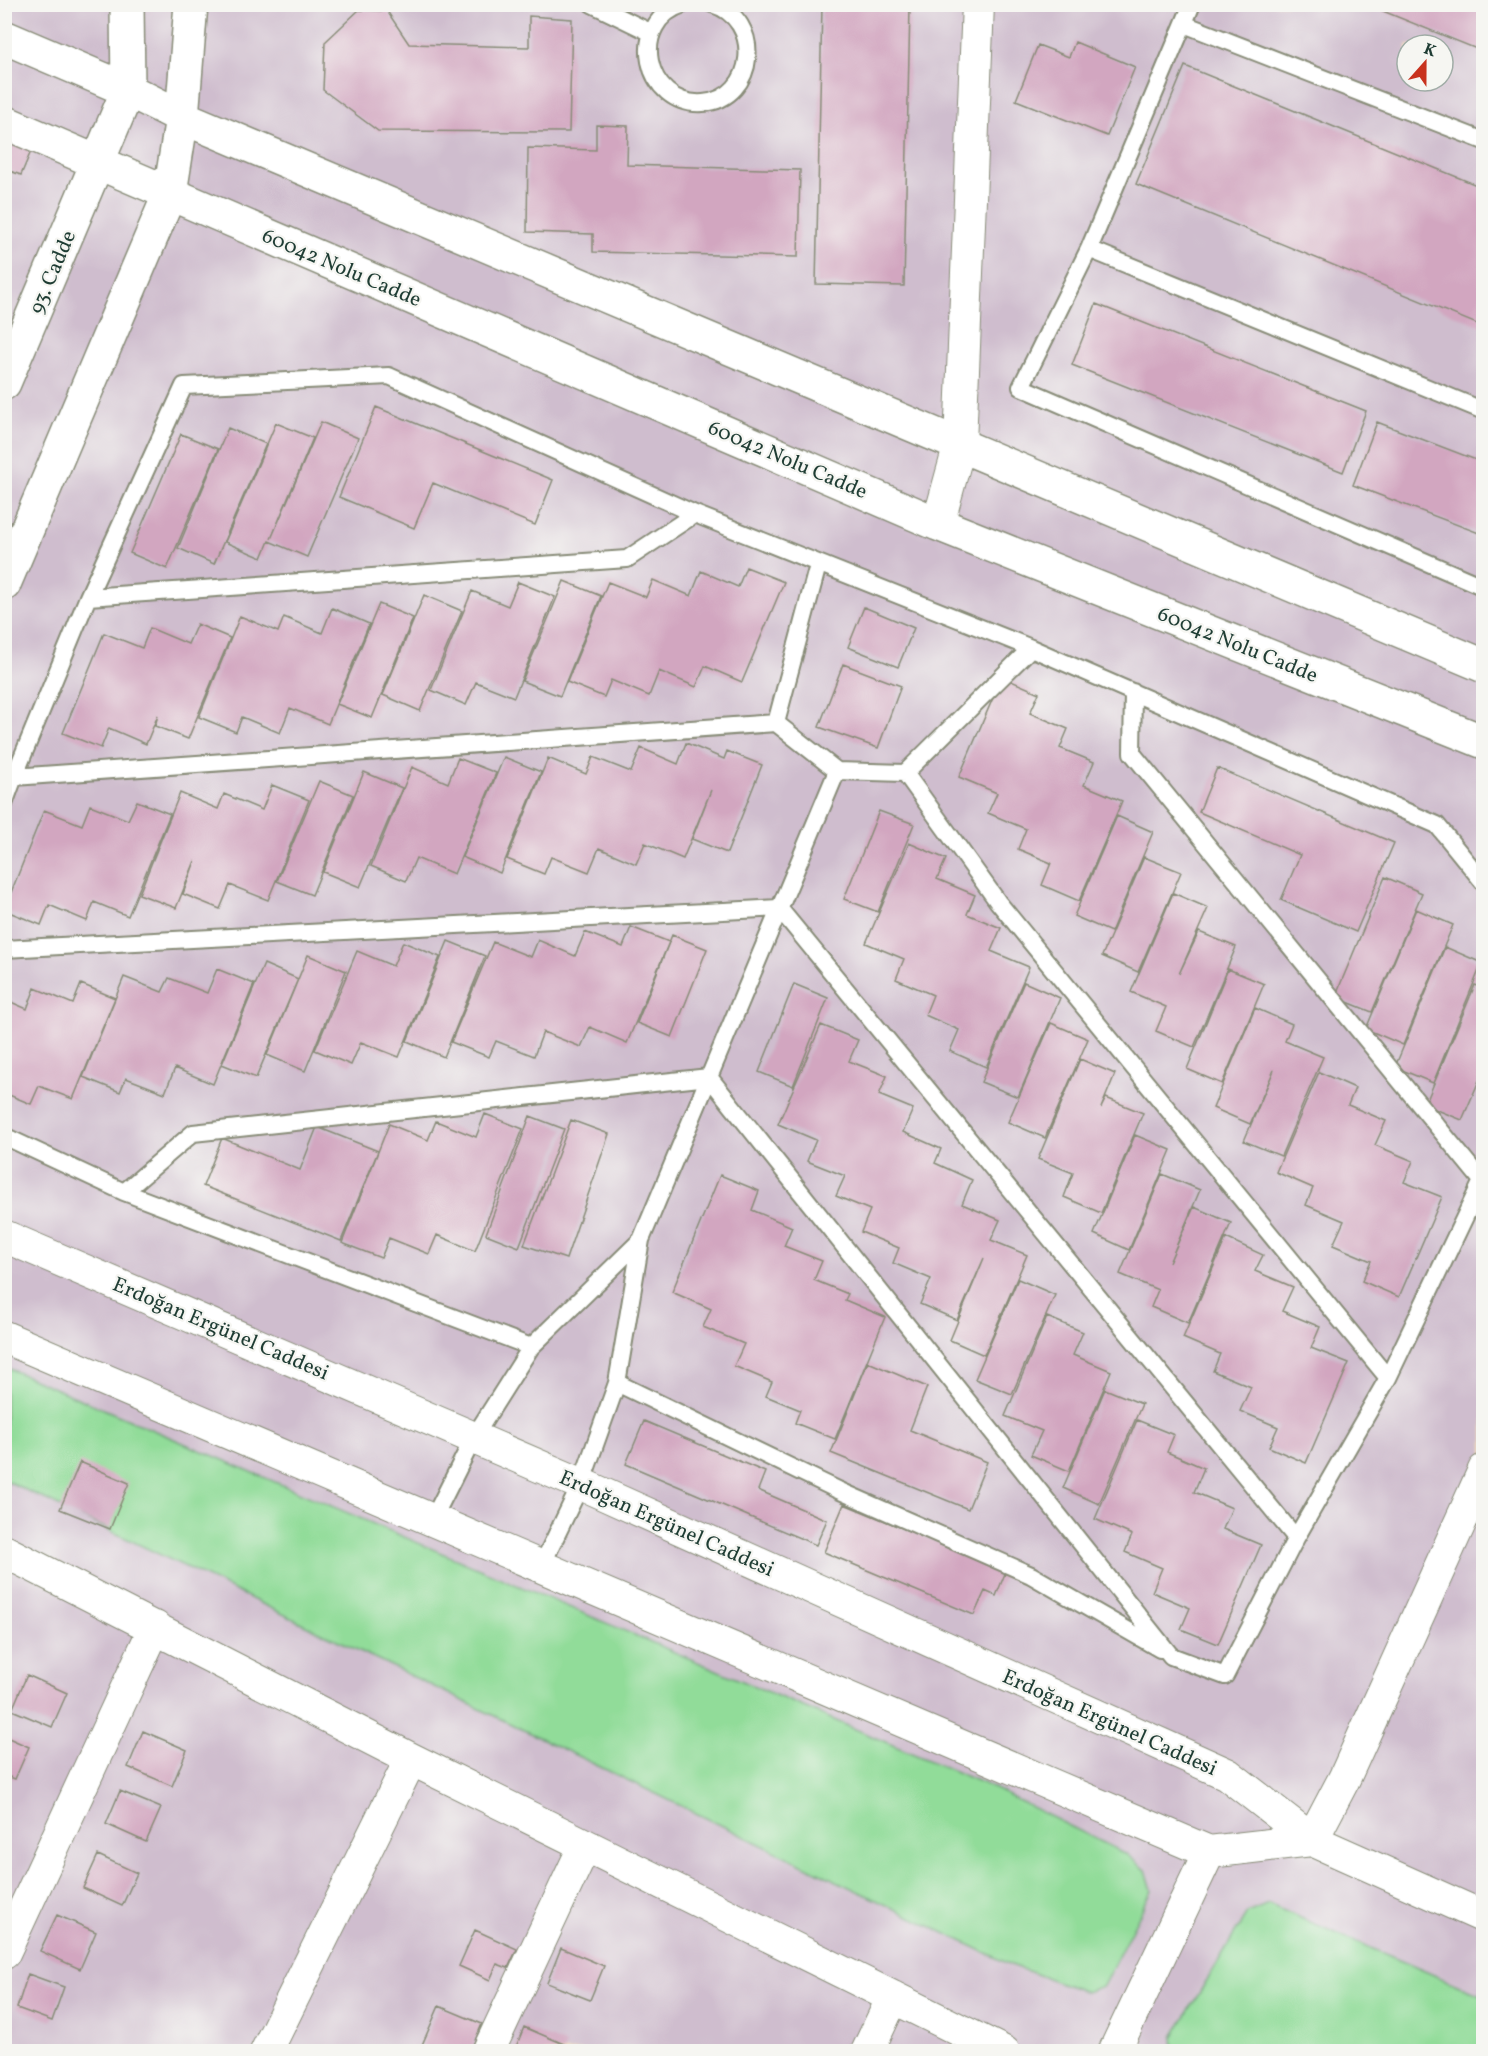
<svg xmlns="http://www.w3.org/2000/svg" width="1488" height="2056" font-family="Vollkorn,serif">
  <style>
    .industrial { fill: #cfbdce; fill-rule: evenodd }
    .green { fill: #91dc99; stroke: #588c66; stroke-width: 1.5 }
    .building { fill: #d2a6c0 }
    .lines { fill: none; stroke-linecap: round; stroke-linejoin: round }
    .service-casing { stroke: #888c78; stroke-width: 20 }
    .minor-casing { stroke: #888c78; stroke-width: 34 }
    .tertiary-casing { stroke: #888c78; stroke-width: 36 }
    .service { stroke: #fff; stroke-width: 16 }
    .minor { stroke: #fff; stroke-width: 32 }
    .tertiary { stroke: #fff; stroke-width: 33 }
    .labels { text-anchor: middle; stroke-width: 4.5; stroke-linejoin: round; paint-order: stroke }
    .street-label { font-size: 21px; fill: #1f3d34; stroke: #f6f6f2 }
  </style>
  <rect width="100%" height="100%" fill="#f6f6f2"/>
  <filter id="ink" filterUnits="userSpaceOnUse"><feTurbulence type="fractalNoise" baseFrequency=".0167" numOctaves="2"/><feDisplacementMap in="SourceGraphic" scale="12" xChannelSelector="R" yChannelSelector="G"/><feConvolveMatrix kernelMatrix="1 2 1 2 8 2 1 2 1" color-interpolation-filters="sRGB"/></filter>
  <filter id="wash" filterUnits="userSpaceOnUse"><feTurbulence type="fractalNoise" baseFrequency=".008" numOctaves="4" result="noise"/><feDisplacementMap in="SourceGraphic" scale="24" xChannelSelector="R" yChannelSelector="G"/><feGaussianBlur stdDeviation="1.35" result="paint"/><feColorMatrix in="noise" values="0 0 0 0 0 0 0 0 0 0 0 0 0 0 0 0 0 1.4 0 .05"/><feComposite in="paint" operator="in"/></filter>
  <g filter="url(#wash)">
    <rect width="100%" height="100%" fill="#f0dcbc"/>
    <path class="industrial" d="M5 5H1483V2051H5ZM1407 45H1443V81H1407Z"/>
    <path class="green" d="M5 1367 989 1786 1126 1854 1146 1870 1152 1890 1103 1986 1086 1992 1011 1965 5 1480Z
      M1268 1904 1483 1996V2051H1174L1173 2037 1247 1913Z"/>
    <g id="blocks">
      <path class="building" d="M1368 4H1484V52L1368 5Z
        M822 5 910 7 904 286 816 284Z
        M359 10 387 11 409 44 529 47V16L572 19 569 132 378 131 323 90 325 42Z
        M1075 42 1135 67 1107 136 1016 100 1038 45 1069 57Z
        M1185 66 1484 188V327L1136 184Z
        M596 125 628 126 627 165 800 170 798 257 593 252V234L527 232 528 148 596 150Z
        M4 132 34 144 21 175 4 169Z
        M1096 304 1366 411 1343 472 1072 365Z
        M376 407 553 480 535 525 433 483 414 528 339 497Z
        M321 422 358 438 307 557 269 541 262 558 225 542 276 423 313 438 271 539Z
        M1377 422 1484 463V535L1353 485Z
        M228 428 266 444 214 564 178 548Z
        M181 434 218 449 167 569 130 553Z
        M746 567 784 582 742 682 705 666 696 687 659 671 649 696 611 680 604 697 567 682 608 582 646 597 653 580 691 596 701 571 738 587Z
        M564 581 601 596 560 696 522 681Z
        M518 582 555 597 514 697 476 682 466 705 431 690 472 591 508 606Z
        M424 595 462 611 420 711 383 695Z
        M379 604 413 618 372 718 337 704Z
        M864 607 914 628 898 667 848 647Z
        M332 608 369 624 328 724 290 708 280 733 242 717 236 732 199 717 240 616 278 632 284 617 322 633Z
        M197 624 230 638 188 739 155 726 158 715 146 744 109 728 101 748 63 733 104 633 142 648 150 628 188 644Z
        M843 664 901 686 878 748 819 727Z
        M1002 677 1039 693 1030 713 1068 729 1060 748 1094 762 1084 785 1122 801 1079 901 1042 885 1051 863 1018 849 1026 829 988 813 997 793 959 777Z
        M686 743 724 759 727 751 762 765 727 853 692 839 711 790 683 859 645 843 636 864 599 848 589 872 551 857 544 874 507 859 548 758 586 774 593 757 631 772 641 748 678 764Z
        M504 757 541 772 500 873 462 857Z
        M458 758 496 773 454 874 416 858 406 881 371 866 412 767 448 783Z
        M1217 768 1394 843 1356 932 1281 900 1300 855 1199 812Z
        M364 772 402 788 360 887 323 872Z
        M319 781 353 795 312 895 277 881Z
        M272 785 309 800 268 900 230 885 220 909 183 894 195 861 176 908 139 894 180 793 218 809 224 794 262 810Z
        M137 801 170 814 128 916 94 902 87 921 49 905 41 925 4 910 44 810 82 825 90 805 128 820Z
        M879 811 914 824 878 912 844 899Z
        M1117 816 1153 832 1111 932 1074 916Z
        M909 843 946 859 937 879 975 895 967 914 1001 928 991 951 1029 967 986 1067 950 1051 959 1030 925 1015 933 995 896 979 904 959 866 943Z
        M1144 857 1181 872 1138 972 1102 956Z
        M1385 877 1422 893 1372 1012 1335 997Z
        M1173 893 1208 908 1179 974 1199 932 1236 947 1194 1047 1156 1031 1166 1007 1131 992Z
        M1416 909 1453 925 1403 1045 1366 1029Z
        M631 927 669 942 627 1043 590 1027 581 1047 543 1032 534 1056 496 1041 489 1057 451 1042 493 942 531 957 538 940 575 956 585 932 623 947Z
        M672 935 707 949 672 1037 637 1023Z
        M448 941 485 956 444 1057 407 1041Z
        M403 942 440 957 399 1057 361 1042 351 1065 315 1050 357 951 393 966Z
        M1445 947 1482 963 1433 1083 1395 1067Z
        M308 955 346 971 305 1071 267 1055Z
        M264 964 298 979 256 1078 222 1064Z
        M217 969 254 984 213 1084 175 1068 165 1093 126 1078 120 1092 83 1077 124 977 162 992 169 978 207 993Z
        M1228 969 1264 984 1222 1084 1187 1069Z
        M1024 982 1060 998 1018 1097 981 1082Z
        M81 984 115 998 73 1099 39 1086 31 1104 4 1093V999L27 1009 35 988 73 1004Z
        M794 984 828 998 793 1086 759 1072Z
        M1475 985 1484 988V1069L1462 1120 1425 1105Z
        M1255 1008 1292 1024 1285 1041 1323 1057 1281 1156 1244 1141 1274 1070 1250 1124 1213 1108Z
        M1051 1023 1088 1039 1045 1138 1008 1122Z
        M821 1025 858 1040 849 1061 887 1076 879 1095 913 1109 903 1132 941 1149 935 1163 972 1180 962 1204 1000 1220 991 1240 1027 1255 984 1355 950 1340 984 1258 957 1320 920 1304 931 1279 893 1263 899 1248 861 1232 870 1210 836 1196 845 1176 807 1161 816 1140 778 1124Z
        M1080 1059 1115 1074 1101 1108 1106 1098 1143 1113 1101 1213 1064 1197 1073 1173 1038 1159Z
        M1319 1072 1355 1088 1348 1105 1386 1121 1375 1145 1413 1161 1404 1182 1442 1197 1399 1297 1362 1281 1371 1261 1333 1245 1344 1221 1306 1205 1313 1188 1276 1172Z
        M485 1114 523 1129 475 1251 437 1235 429 1254 389 1238 381 1258 342 1243 389 1124 428 1140 436 1121 476 1137Z
        M530 1116 564 1129 519 1247 486 1234Z
        M571 1120 609 1134 566 1259 524 1245Z
        M317 1127 378 1151 341 1241 203 1186 222 1138 300 1170Z
        M1135 1135 1171 1150 1129 1250 1094 1234Z
        M1162 1174 1200 1190 1169 1263 1194 1207 1231 1223 1188 1323 1151 1307 1158 1290 1120 1274Z
        M720 1175 759 1191 752 1210 792 1227 784 1246 822 1261 814 1280 848 1294 845 1300 885 1317 835 1439 795 1423 800 1410 766 1396 772 1382 734 1366 744 1344 703 1327 711 1309 672 1292Z
        M1226 1238 1263 1255 1255 1271 1293 1287 1282 1311 1320 1327 1311 1348 1349 1363 1306 1463 1269 1447 1278 1427 1240 1411 1251 1387 1213 1371 1220 1354 1183 1338Z
        M1018 1279 1055 1295 1012 1394 975 1379Z
        M1047 1317 1083 1332 1073 1355 1111 1371 1069 1471 1031 1455 1042 1431 1005 1416Z
        M868 1362 927 1387 910 1430 987 1462 968 1509 831 1453Z
        M1105 1389 1142 1404 1099 1504 1063 1488Z
        M1137 1420 1174 1435 1167 1452 1204 1468 1194 1492 1232 1508 1223 1529 1261 1545 1218 1644 1181 1629 1190 1608 1152 1592 1162 1568 1125 1552 1132 1535 1095 1519Z
        M644 1421 765 1472 758 1490 827 1520 816 1545 626 1464Z
        M80 1462 129 1483 110 1529 60 1509Z
        M844 1504 1006 1571 996 1596 985 1591 974 1615 824 1552Z
        M1483 1625H1484V1644L1477 1641Z
        M27 1675 67 1693 52 1727 12 1710Z
        M143 1731 187 1750 172 1786 128 1767Z
        M4 1736 29 1747 15 1779 4 1775Z
        M120 1791 161 1808 146 1842 106 1824Z
        M98 1855 137 1873 122 1906 83 1888Z
        M57 1915 96 1932 80 1969 40 1951Z
        M475 1930 517 1949 508 1968 497 1964 490 1980 459 1966Z
        M561 1948 604 1966 590 2000 547 1983Z
        M28 1974 64 1987 52 2021 17 2008Z
        M439 2006 482 2024 470 2052H436L422 2045Z
        M524 2027 566 2045 563 2052H514Z
        M4 2041 28 2052H4Z"/>
    </g>
  </g>
  <g filter="url(#ink)">
    <use href="#blocks" fill-opacity="0" stroke="#888c78" stroke-width="1.5"/>
    <g class="lines">
      <g class="service-casing">
        <path id="service" d="M592 4 652 33
          M684 4C627 21 644 107 703 103 757 99 764 19 712 4
          M1192 4 1089 249 1021 387 1484 587
          M1184 24 1484 141
          M1089 249 1484 411
          M818 565 776 723 837 771 905 773 1031 648
          M88 597 627 559 695 514
          M1133 692 1132 753 1482 1181 1388 1378
          M776 723 14 777 88 597 184 386 389 376 695 514 1031 648 1437 825 1484 883
          M905 773 998 902 1388 1378 1296 1538
          M4 804 14 777
          M4 949 779 908 1296 1538 1225 1676 1171 1656 709 1077 193 1133 124 1192
          M4 1136 124 1192 531 1347
          M617 1383 838 1490 1031 1575 1160 1649
          M433 1519 474 1437 531 1347 641 1240
          M541 1567 581 1484 617 1383 641 1240 837 771"/>
      </g>
      <g class="minor-casing">
        <path id="minor" d="M938 524 960 444 978 4
          M4 1236 581 1484 1227 1774 1312 1840 1484 1917
          M4 1337 1209 1852 1312 1840
          M4 1551 411 1759 1004 2052
          M1312 1840 1344 1779 1484 1470
          M4 1953 155 1627
          M266 2052 411 1759
          M488 2052 585 1845
          M867 2052 893 1997
          M1114 2052 1209 1852"/>
      </g>
      <g class="tertiary-casing">
        <path id="tertiary" d="M4 37 128 90 182 117 1484 666
          M4 122 938 524 1484 742
          M4 383 128 90 127 4
          M4 584 170 193 182 117 191 4"/>
      </g>
      <use href="#service" class="service"/>
      <use href="#minor" class="minor"/>
      <use href="#tertiary" class="tertiary"/>
    </g>
  </g>
  <g class="labels">
    <g class="street-label">
      <text transform="translate(342 267) rotate(23)" y="7">60042 Nolu Cadde</text>
      <text transform="translate(52 272) rotate(-67)" y="7">93. Cadde</text>
      <text transform="translate(788 459) rotate(23)" y="7">60042 Nolu Cadde</text>
      <text transform="translate(1238 644) rotate(22)" y="7">60042 Nolu Cadde</text>
      <text transform="translate(221 1328) rotate(23)" y="7">Erdoğan Ergünel Caddesi</text>
      <text transform="translate(667 1523) rotate(24)" y="7">Erdoğan Ergünel Caddesi</text>
      <text transform="translate(1110 1722) rotate(24)" y="7">Erdoğan Ergünel Caddesi</text>
    </g>
  </g>
  <rect width="1488" height="2056" fill="none" stroke="#f6f6f2" stroke-width="24"/>
  <g transform="translate(1425 63) rotate(21)"><circle r="28" fill="#f6f6f2" stroke="#a0aca6" stroke-width="1.5"/>
  <path d="M0-4.5L10 22L0 15L-10 22Z" fill="#c8321e"/>
  <text y="-9" font-size="16" font-weight="bold" text-anchor="middle" fill="#1f3d34">K</text>
  </g>
</svg>
